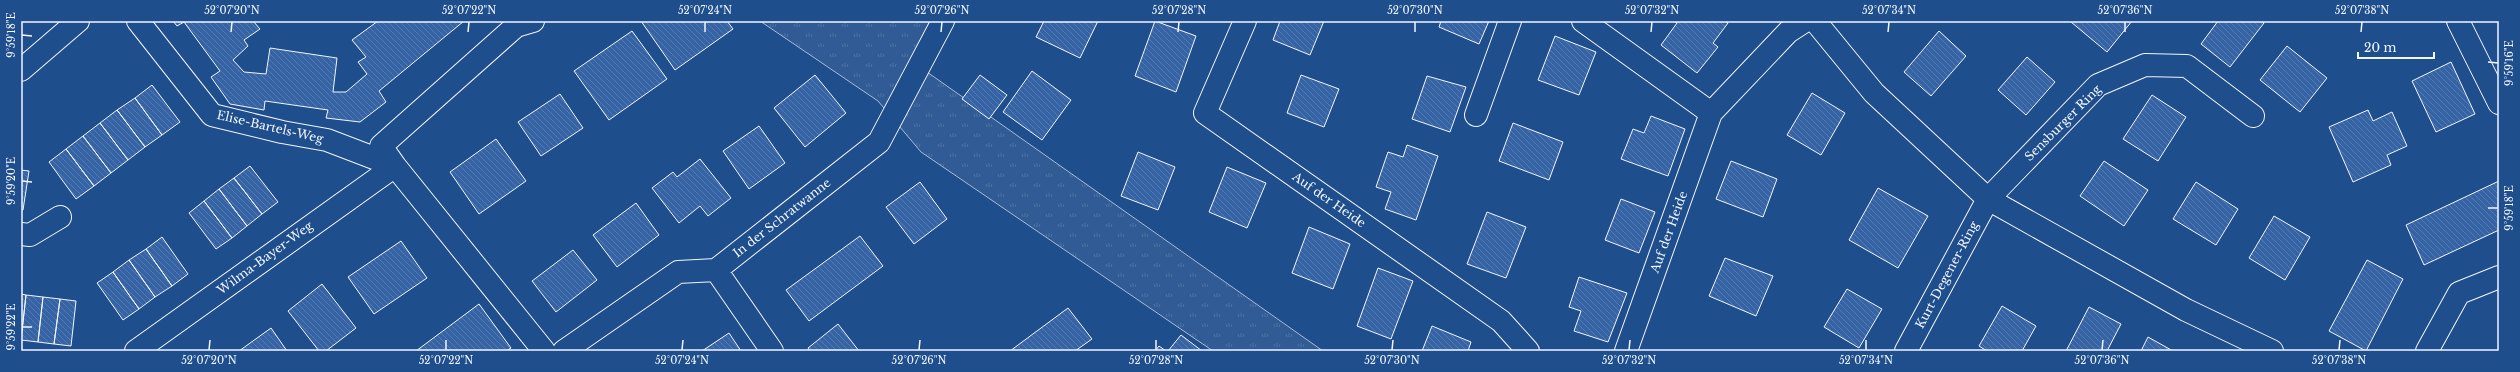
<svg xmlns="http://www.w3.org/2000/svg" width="2520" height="372" font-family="'Libre Baskerville',serif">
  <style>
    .grass { fill: url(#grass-tufts); stroke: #a8bbd7 }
    .building { fill: url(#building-back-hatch); stroke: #f2f6ff }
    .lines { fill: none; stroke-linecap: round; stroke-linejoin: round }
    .street-casing { stroke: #f2f6ff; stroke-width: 24 }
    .street { stroke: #1f4e8c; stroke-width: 22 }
    .ticks { fill: none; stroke: #f2f6ff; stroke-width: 1.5 }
    .labels { text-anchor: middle; stroke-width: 3; stroke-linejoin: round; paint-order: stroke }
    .street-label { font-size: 12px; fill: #f2f6ff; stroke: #1f4e8c }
    .neatline { fill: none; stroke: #f2f6ff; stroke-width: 1.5 }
    .ticks-label { font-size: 10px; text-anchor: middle; fill: #f2f6ff }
  </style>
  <defs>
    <pattern id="grass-tufts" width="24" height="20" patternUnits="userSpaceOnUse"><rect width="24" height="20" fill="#305b95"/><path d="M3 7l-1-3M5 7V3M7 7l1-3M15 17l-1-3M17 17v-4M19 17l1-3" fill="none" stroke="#4e73a5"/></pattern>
    <pattern id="building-back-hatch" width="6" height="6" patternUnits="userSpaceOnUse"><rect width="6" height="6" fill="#3563a3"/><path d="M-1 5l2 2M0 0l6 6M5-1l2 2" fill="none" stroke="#537ab1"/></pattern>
  </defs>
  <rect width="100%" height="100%" fill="#1f4e8c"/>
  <path class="grass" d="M760 21H930L910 60 1323 351H1213L921 152 878 101Z"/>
  <path class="building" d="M173 21H253L260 29 244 40 248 46 233 60 244 72 266 74 270 48 337 58 333 92H346L367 74 358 62 366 57 352 40 378 21H464L379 91 386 102 360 122 326 118 328 110 265 101 264 110 230 104 211 77 220 71 184 22 177 26Z
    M641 21H727L733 29 675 70Z
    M1044 21H1098L1080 58 1036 37Z
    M1155 21 1196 36 1176 92 1135 76Z
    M1280 21H1324L1310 55 1273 40Z
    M1441 21H1489L1479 44 1439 27Z
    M1674 21H1725L1728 23 1713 43 1718 47 1697 73 1661 45 1677 23Z
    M2132 21 2107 52 2071 22 2072 21Z
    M2218 21H2261L2264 23 2230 67 2201 44Z
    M632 31 667 79 609 120 574 71Z
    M1939 31 1966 56 1931 96 1904 72Z
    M1555 36 1596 52 1579 95 1538 80Z
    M2287 46 2327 78 2300 112 2260 80Z
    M2027 57 2055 82 2026 115 1998 90Z
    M2451 62 2475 114 2436 132 2412 81Z
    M1032 71 1071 100 1042 140 1003 112Z
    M815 75 846 113 805 147 774 108Z
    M980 75 1007 95 989 119 962 99Z
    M1301 75 1339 89 1324 127 1287 113Z
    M1427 76 1466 87 1450 132 1412 119Z
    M152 85 180 122 162 135 135 98Z
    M1812 93 1845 113 1821 155 1787 135Z
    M560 94 583 128 541 156 518 122Z
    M2152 95 2186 117 2158 161 2123 139Z
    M135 98 162 135 145 147 117 110Z
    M117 110 145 147 128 160 100 123Z
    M2368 110 2373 121 2392 112 2407 146 2387 155 2391 165 2353 182 2329 127Z
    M1651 116 1685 129 1668 176 1621 159 1633 129 1644 133Z
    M100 123 128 160 111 173 83 136Z
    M1513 123 1563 142 1549 180 1499 161Z
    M759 126 785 163 749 189 723 151Z
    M83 136 111 173 94 186 66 149Z
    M496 139 526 181 479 214 450 172Z
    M1407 145 1438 156 1416 220 1385 209 1391 192 1376 187 1388 152 1403 157Z
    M66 149 94 186 76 199 49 162Z
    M1138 152 1175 167 1158 210 1121 196Z
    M700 159 731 198 708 216 700 206 679 223 652 188 673 172 677 177Z
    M1731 161 1777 179 1763 217 1716 199Z
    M2104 161 2148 190 2124 226 2080 196Z
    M250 166 278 202 262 214 234 178Z
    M1227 167 1266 183 1247 228 1209 212Z
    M21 170 29 171 23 210H21Z
    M234 178 262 214 247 226 219 189Z
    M2499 181V230L2424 265 2406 225Z
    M920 182 947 219 914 244 886 207Z
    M2196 182 2238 209 2216 245 2173 219Z
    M1878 188 1928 216 1898 268 1849 240Z
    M219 189 247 226 232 238 204 201Z
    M1621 199 1655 212 1639 253 1605 240Z
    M204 201 232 238 216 249 189 213Z
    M636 203 659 235 617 267 593 235Z
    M1487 212 1526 227 1506 278 1467 264Z
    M2274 216 2310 237 2285 280 2249 258Z
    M1309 227 1350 244 1333 289 1292 273Z
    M860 236 883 266 809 321 786 290Z
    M162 237 188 274 172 286 146 249Z
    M401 241 427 278 374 314 348 277Z
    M146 249 172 286 155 297 129 260Z
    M573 250 597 280 556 312 532 281Z
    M1725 258 1773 276 1756 316 1709 296Z
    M129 260 155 297 139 309 113 272Z
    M2367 260 2403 279 2366 351 2329 331Z
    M1378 268 1413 281 1391 339 1357 326Z
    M113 272 139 309 123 320 97 283Z
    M1579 277 1627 293 1608 342 1574 331 1581 311 1569 307Z
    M322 284 356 328 326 351H319L288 311Z
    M1847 289 1882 309 1859 348 1824 327Z
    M21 294 26 295 21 340Z
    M26 295 43 297 38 342 21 340Z
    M43 297 60 299 54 344 38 342Z
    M60 299 76 301 71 346 54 344Z
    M479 304 511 348 506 351H416Z
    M2002 306 2036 326 2022 351H1987L1979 346Z
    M2089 307 2121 324 2107 351H2066Z
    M1068 308 1092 339 1075 351H1010Z
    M838 324 859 351H810L808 348Z
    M1432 326 1471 342 1468 351H1422Z
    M271 328 287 351H239Z
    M729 333 741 351H702Z
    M1181 335 1202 351H1168Z
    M2148 337 2173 351H2141Z
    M1159 346 1166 351H1155Z"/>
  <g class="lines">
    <g class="street-casing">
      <path id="street" d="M138 21 212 115 282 132 327 140 395 166 544 351
        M1245 21 1205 113 1501 321 1528 351
        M1583 21 1711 113
        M1815 21 1874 93 1988 199 2186 310 2272 351
        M2458 21 2499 103
        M21 70 78 21
        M1476 115 1510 21
        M21 234 30 235 60 217
        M716 270 772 351
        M136 351 395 166 381 146 516 26 533 21
        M564 351 678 272 716 270 879 142 943 21
        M1626 351 1711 113 1788 32 1805 21
        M1906 351 1988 199 2098 85 2145 65 2187 66 2253 116
        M2427 351 2459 293 2499 277"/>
    </g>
    <use href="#street" class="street"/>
  </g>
  <path class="ticks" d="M231 32 232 22M468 32 469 22M705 32V22M941 32 942 22M1178 32 1179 22M1415 32V22M1651 32 1652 22M1888 32 1889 22M2125 32V22M2361 32 2362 22M22 35 32 36M2488 62 2498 63M22 181 32 182M2488 208H2498M22 327H32M209 350 210 340M446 350V340M682 350 683 340M919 350 920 340M1156 350V340M1392 350 1393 340M1629 350 1630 340M1866 350V340M2102 350 2103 340M2339 350 2340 340"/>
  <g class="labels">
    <g class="street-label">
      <text transform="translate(2063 123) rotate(-45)" y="4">Sensburger Ring</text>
      <text transform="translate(270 127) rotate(13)" y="4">Elise-Bartels-Weg</text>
      <text transform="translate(1329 200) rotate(35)" y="4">Auf der Heide</text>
      <text transform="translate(782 218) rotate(-38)" y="4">In der Schratwanne</text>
      <text transform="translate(1669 232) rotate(-70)" y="4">Auf der Heide</text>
      <text transform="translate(265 258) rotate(-36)" y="4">Wilma-Bayer-Weg</text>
      <text transform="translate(1947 275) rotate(-62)" y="4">Kurt-Degener-Ring</text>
    </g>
  </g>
  <rect width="2520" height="372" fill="none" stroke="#1f4e8c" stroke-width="44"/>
  <path d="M2358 52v6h76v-6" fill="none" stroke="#f2f6ff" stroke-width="2"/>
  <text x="2364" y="52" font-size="12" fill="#f2f6ff" stroke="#1f4e8c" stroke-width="3" paint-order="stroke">20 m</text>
  <rect x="22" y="22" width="2476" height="328" class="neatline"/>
  <g class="ticks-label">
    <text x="232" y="14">52°07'20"N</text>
    <text x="469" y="14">52°07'22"N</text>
    <text x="705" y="14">52°07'24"N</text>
    <text x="942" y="14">52°07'26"N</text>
    <text x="1179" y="14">52°07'28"N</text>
    <text x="1415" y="14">52°07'30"N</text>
    <text x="1652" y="14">52°07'32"N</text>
    <text x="1889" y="14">52°07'34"N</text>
    <text x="2125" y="14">52°07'36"N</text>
    <text x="2362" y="14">52°07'38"N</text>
    <text transform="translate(11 35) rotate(-90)" y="4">9°59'18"E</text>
    <text transform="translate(2509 63) rotate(-90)" y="4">9°59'16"E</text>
    <text transform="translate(11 181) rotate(-90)" y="4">9°59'20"E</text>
    <text transform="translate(2509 208) rotate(-90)" y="4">9°59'18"E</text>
    <text transform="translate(11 327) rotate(-90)" y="4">9°59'22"E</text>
    <text x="209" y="364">52°07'20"N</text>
    <text x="446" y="364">52°07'22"N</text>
    <text x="682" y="364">52°07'24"N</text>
    <text x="919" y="364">52°07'26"N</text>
    <text x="1156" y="364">52°07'28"N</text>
    <text x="1392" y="364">52°07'30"N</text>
    <text x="1629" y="364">52°07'32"N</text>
    <text x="1866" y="364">52°07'34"N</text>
    <text x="2102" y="364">52°07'36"N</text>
    <text x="2339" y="364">52°07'38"N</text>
  </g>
</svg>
